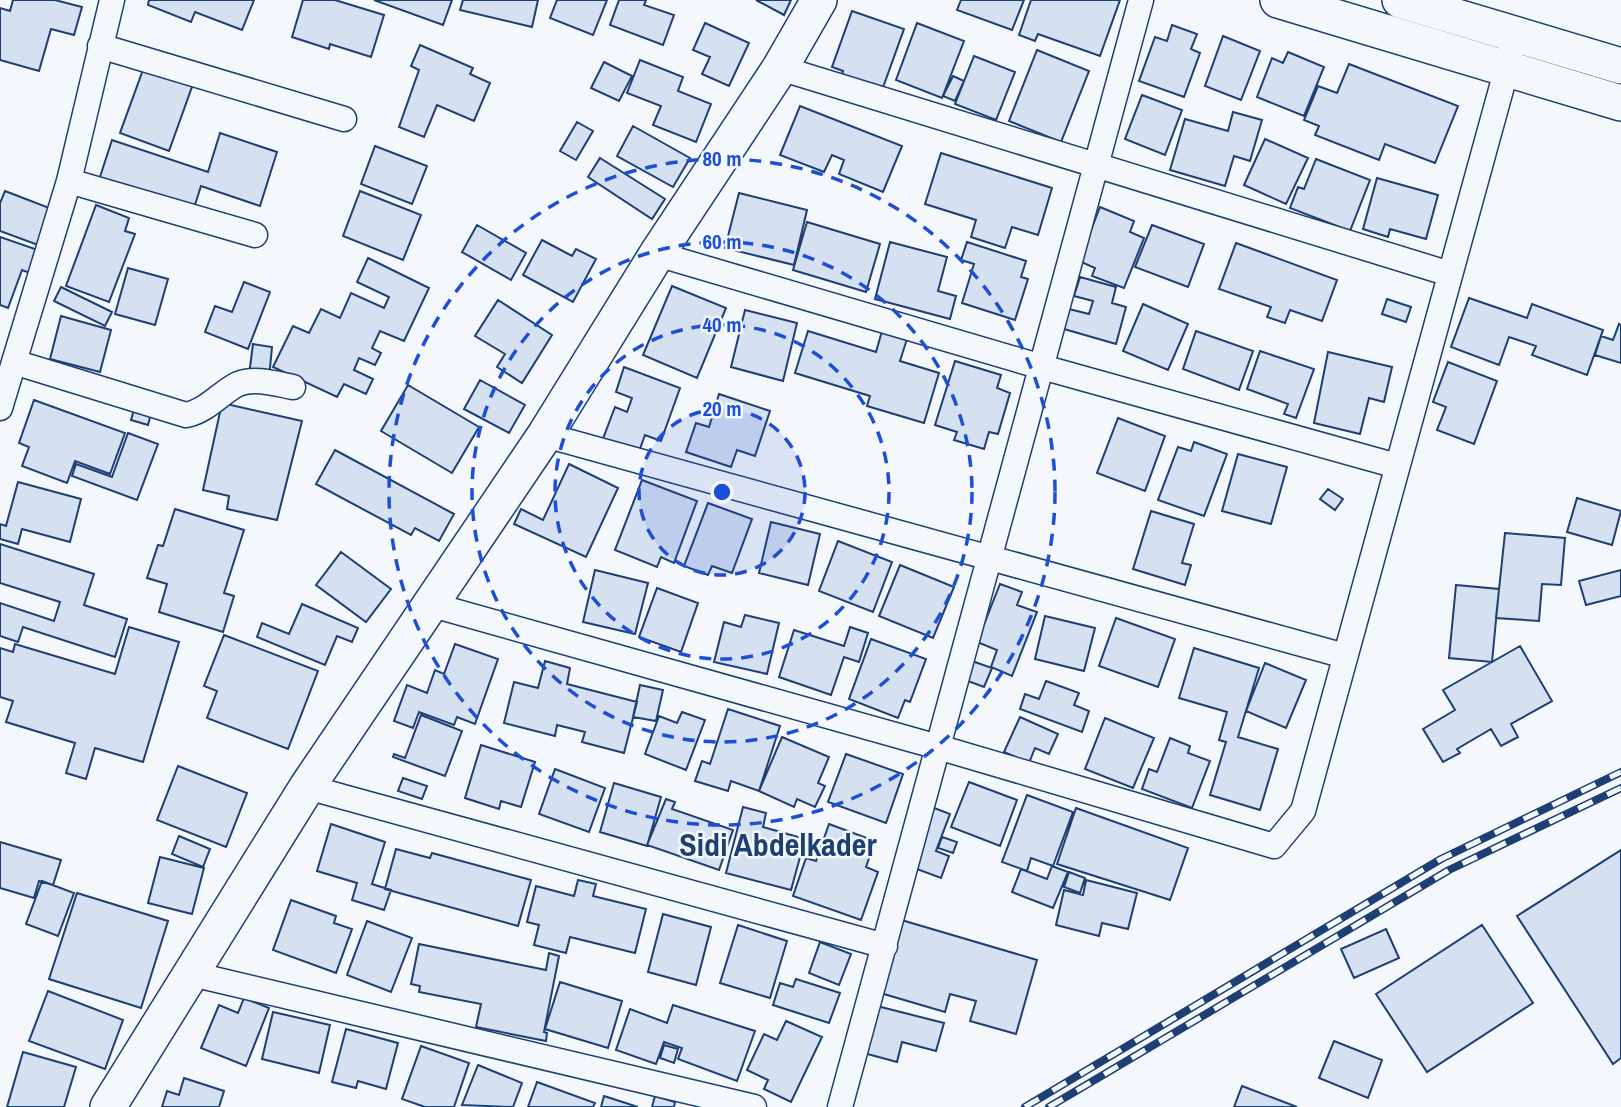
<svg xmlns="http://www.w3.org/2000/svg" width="1621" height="1107" font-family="'Archivo Narrow',sans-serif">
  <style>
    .building { fill: #d5e0f0; stroke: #1d3f73; stroke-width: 2 }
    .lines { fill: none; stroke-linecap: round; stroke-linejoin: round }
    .street-casing { stroke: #1d3f73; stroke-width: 27 }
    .secondary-casing { stroke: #1d3f73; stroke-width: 38 }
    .street { stroke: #f4f7fb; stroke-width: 24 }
    .secondary { stroke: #f4f7fb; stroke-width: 35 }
    .rail-casing { stroke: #1d3f73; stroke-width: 8 }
    .rail { stroke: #f4f7fb; stroke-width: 5; stroke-dasharray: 16; stroke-linecap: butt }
    .ring { fill: none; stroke: #1d4ed8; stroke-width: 3.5; stroke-dasharray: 12 9 }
    .labels { text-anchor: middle; stroke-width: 5; stroke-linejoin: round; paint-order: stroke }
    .district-label { font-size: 32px; font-weight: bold; fill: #1d3f73; stroke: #f4f7fb }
    .centre { fill: #1d4ed8; stroke: #f4f7fb; stroke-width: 3.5 }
    .ring-label { font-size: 21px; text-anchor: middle; font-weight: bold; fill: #1d4ed8; stroke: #f4f7fb; stroke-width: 5; stroke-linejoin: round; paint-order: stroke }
  </style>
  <rect width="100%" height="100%" fill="#f4f7fb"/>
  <path class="building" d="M13 0H55L82 7 74 35 51 29 39 71 0 60V8L10 11Z
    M149 0H254L242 30 195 12 191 22 148 5Z
    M303 0H335L384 15 371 57 330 44 329 49 292 37Z
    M374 0H452L443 25Z
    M463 0H538L532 27 460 10Z
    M557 0H607L593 35 550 18Z
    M619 0H646L644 5 674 15 663 45 610 25Z
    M756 0H791L784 15Z
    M961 0H1024L1012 30 957 10Z
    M1031 0H1120L1100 56 1038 34 1035 41 1019 35Z
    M852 11 904 29 881 93 841 79 843 71 832 67Z
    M705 23 749 43 729 86 702 74 710 57 693 50Z
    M917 23 964 41 942 98 896 80Z
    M1172 25 1197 34 1191 49 1200 53 1184 97 1139 81 1155 37 1167 41Z
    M1223 36 1260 51 1241 100 1205 86Z
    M420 45 473 68 470 74 490 83 474 121 437 105 424 137 399 127 419 70 411 66Z
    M1037 50 1089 71 1061 142 1009 121Z
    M1288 52 1324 67 1304 116 1257 97 1272 58 1283 63Z
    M974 56 1015 72 996 120 955 104Z
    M640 60 683 77 678 91 711 104 696 142 653 125 661 106 627 93Z
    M604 62 632 76 619 101 591 88Z
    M1349 64 1458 106 1435 163 1385 144 1379 160 1315 135 1319 126 1304 120 1318 86 1337 93Z
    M144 67 193 84 169 151 120 133Z
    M953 76 964 81 955 101 943 96Z
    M1142 95 1182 110 1165 155 1125 139Z
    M800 106 902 146 883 192 839 174 844 160 832 155 824 172 780 155Z
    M1233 112 1262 120 1250 161 1234 156 1225 186 1170 170 1185 119 1228 131Z
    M577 122 593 131 576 160 560 151Z
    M633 126 690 158 673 187 617 156Z
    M220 133 277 152 260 206 201 186 192 214 98 183 112 140 208 172Z
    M1265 139 1308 158 1286 204 1244 185Z
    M375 146 427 166 412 204 361 184Z
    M941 153 1052 188 1038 235 1012 227 1005 248 971 237 976 220 925 204Z
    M600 158 665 199 652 219 588 177Z
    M1316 159 1370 180 1350 231 1290 208 1298 187 1304 189Z
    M1377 178 1438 195 1426 239 1390 229 1388 237 1363 229Z
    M5 191 52 209 38 245 0 231V203Z
    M360 191 421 215 403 260 343 236Z
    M739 193 807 210 794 265 725 248Z
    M96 205 129 218 125 231 135 234 109 302 66 286Z
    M1100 207 1134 221 1130 232 1144 238 1124 288 1092 276 1095 268 1079 261Z
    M807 222 880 244 866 292 793 270Z
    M477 225 526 253 511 280 462 252Z
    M1152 225 1204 244 1188 287 1135 267Z
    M0 237 38 250 30 273 22 270 8 308 0 305Z
    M542 240 572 256 576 249 596 259 573 302 523 275Z
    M890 242 947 257 938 291 956 296 950 319 875 299Z
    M967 242 1026 261 1021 277 1028 279 1015 320 962 303 974 264 961 260Z
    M1236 243 1337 280 1322 321 1290 310 1285 323 1267 317 1271 307 1219 289Z
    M368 258 429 288 404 341 380 331 372 348 381 353 375 365 359 358 354 370 373 379 366 394 344 384 337 397 273 367 293 326 309 333 321 309 340 318 351 293 384 308 389 297 357 282Z
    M128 268 168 279 155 325 115 314Z
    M1080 277 1116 287 1112 303 1126 307 1116 344 1064 329 1069 309 1089 314 1093 301 1074 296Z
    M244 282 270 292 248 349 205 332 215 306 232 312Z
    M672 286 726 308 697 378 643 355Z
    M61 287 112 312 105 326 54 301Z
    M1469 298 1527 318 1532 304 1603 330 1587 375 1532 355 1536 346 1509 337 1499 365 1451 347Z
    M1387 299 1411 307 1406 322 1382 314Z
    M498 300 552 335 522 383 497 367 505 354 475 336Z
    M1143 304 1188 324 1168 370 1123 351Z
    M745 310 797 323 783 381 731 367Z
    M61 316 111 330 100 372 50 359Z
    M1619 324 1621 325V363L1595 355 1601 336 1613 340Z
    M808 331 876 352 882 331 907 339 900 361 939 373 924 423 867 406 870 396 795 373Z
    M1196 331 1253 351 1239 390 1183 369Z
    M253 344 272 347 269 378 249 375Z
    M1260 351 1314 369 1296 418 1284 414 1288 404 1247 389Z
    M1328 352 1392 367 1384 402 1369 398 1360 434 1314 423Z
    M955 361 1001 375 997 388 1010 393 998 434 989 432 984 449 954 440 957 432 935 425Z
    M1448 362 1497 381 1474 444 1437 430 1446 407 1433 402Z
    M624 367 680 388 661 441 645 435 637 457 601 444 615 407 627 412 632 398 616 392Z
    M480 380 525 405 509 433 464 409Z
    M408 385 479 427 452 473 381 431Z
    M719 394 770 411 755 456 737 450 731 467 686 452 696 423 709 427Z
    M34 400 125 433 110 474 75 461 67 483 22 466 29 447 19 443Z
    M222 403 302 421 277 520 227 509 229 496 203 490Z
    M135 406 152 410 148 425 131 420Z
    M1118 418 1165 436 1145 491 1097 473Z
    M128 433 158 444 137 500 72 476 76 464 112 477Z
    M1194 442 1227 454 1204 516 1158 500 1178 447 1191 451Z
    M335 450 454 514 439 541 415 528 411 535 316 484Z
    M1238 454 1287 467 1271 524 1222 511Z
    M569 464 618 488 586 557 514 524 521 509 543 520Z
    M642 480 697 501 674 563 661 557 657 567 615 550Z
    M18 482 81 499 70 542 22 529 18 544 0 539V524L6 526Z
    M1328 489 1343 499 1335 510 1320 499Z
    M1577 498 1621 511 1612 545 1567 532Z
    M708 503 752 519 732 573 712 566 708 575 684 566Z
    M175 509 244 530 224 593 234 596 223 632 159 612 167 584 147 578 158 545 163 546Z
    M1151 511 1194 524 1182 563 1191 565 1185 585 1133 569Z
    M771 522 820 534 808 585 759 573Z
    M1505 533 1565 538 1561 585 1542 584 1539 621 1496 618Z
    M838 541 892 562 873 612 819 591Z
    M0 544 94 574 84 605 127 619 115 657 23 627 18 642 0 636V603L54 621 60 602 0 583Z
    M341 552 391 589 366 622 316 585Z
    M900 565 954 587 933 638 879 616Z
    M595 570 648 583 635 634 583 622Z
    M1621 570V596L1586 605 1579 581Z
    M1000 584 1022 592 1017 605 1037 612 1012 676 991 667 997 650 977 642Z
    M1456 585 1499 589 1492 662 1449 658Z
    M657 588 698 603 681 652 639 637Z
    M302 604 358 628 352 642 337 636 325 665 257 637 262 623 289 634Z
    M745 615 779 623 767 674 714 662 724 622 741 627Z
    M1045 616 1095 628 1084 671 1035 659Z
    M1116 618 1175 639 1158 687 1099 666Z
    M129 627 179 642 143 762 95 748 86 779 66 773 75 743 6 722 13 701 0 697V648L13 652 15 644 115 674Z
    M850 627 868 633 859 662 844 657 831 695 779 677 794 630 844 646Z
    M224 635 318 671 288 749 207 718 217 691 204 686Z
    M871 639 926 659 910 702 905 700 898 718 849 699Z
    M455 644 498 659 475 724 457 717 454 725 419 712 413 728 394 721 407 685 427 693 435 670 444 674Z
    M1520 646 1552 701 1511 724 1518 737 1501 746 1491 729 1457 749 1460 753 1443 762 1423 729 1455 710 1443 690Z
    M1194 648 1259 668 1238 737 1278 749 1260 810 1210 795 1226 742 1219 740 1227 712 1179 698Z
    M545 661 570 668 567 684 637 702 624 753 582 742 585 732 557 725 555 736 504 723 514 682 538 688Z
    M972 661 992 668 984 687 965 680Z
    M1265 663 1306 680 1286 728 1246 711Z
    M1046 681 1079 693 1074 705 1089 711 1082 732 1020 709 1025 694 1039 699Z
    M640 685 663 690 656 721 633 717Z
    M728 709 780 726 759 791 731 781 728 791 695 781 702 761 710 764Z
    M682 712 705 720 686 770 645 754 659 716 677 723Z
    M421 715 462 731 445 776 393 757 394 754 405 758Z
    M1020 717 1058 734 1049 754 1035 748 1029 763 1004 752Z
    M1105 718 1154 738 1133 788 1085 769Z
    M782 737 829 757 818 783 825 786 815 807 797 799 794 807 759 791Z
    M1170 738 1190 746 1188 753 1210 761 1192 808 1142 789 1149 769 1157 772Z
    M481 745 535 762 521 807 501 801 499 809 465 798Z
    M846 754 903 774 886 823 828 802Z
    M178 766 247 793 226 847 157 820Z
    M555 769 605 788 589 832 539 814Z
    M403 778 427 786 422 799 398 791Z
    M969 782 1017 800 1000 846 951 827Z
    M614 783 661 797 647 846 600 832Z
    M1027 795 1073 812 1053 866 1031 858 1027 871 1002 862Z
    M666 799 675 802 672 809 733 830 719 870 647 845Z
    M929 806 950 814 936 851 949 856 941 878 906 865Z
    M743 807 766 813 763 827 805 839 791 890 726 873Z
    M1076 808 1188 848 1170 900 1057 864Z
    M331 824 385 842 372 884 391 890 384 910 352 900 357 883 317 871Z
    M829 824 875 841 866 867 878 872 861 920 793 896 806 858 816 861Z
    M179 836 210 849 203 867 172 854Z
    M942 837 957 842 953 853 938 848Z
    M0 842 61 860 53 885 39 881 34 898 0 888Z
    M396 849 430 858 432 853 531 880 518 926 385 889Z
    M1621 850V1058L1613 1064 1517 916Z
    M160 857 204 868 192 914 148 903Z
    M1052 866 1068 872 1053 908 1012 892 1021 869 1047 879Z
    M1069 872 1085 878 1080 893 1064 887Z
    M578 880 596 884 593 896 646 909 635 953 570 937 566 953 534 945 539 925 527 922 536 886 574 896Z
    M1086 880 1137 893 1128 929 1102 923 1099 936 1056 925 1064 890 1083 895Z
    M42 881 74 893 58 936 26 924Z
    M77 893 168 921 141 1008 49 979Z
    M291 900 336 916 334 923 352 929 336 973 273 950Z
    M663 914 711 927 696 985 648 972Z
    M898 919 1037 960 1016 1034 970 1021 976 1001 950 994 945 1012 877 992Z
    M367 921 412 938 391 992 347 975Z
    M738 925 787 941 770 998 720 983Z
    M1482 925 1533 1003 1427 1072 1376 994Z
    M1386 929 1399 958 1354 978 1341 949Z
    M820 942 851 954 839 985 809 973Z
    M419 944 546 970 549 953 559 956 544 1032 547 1033 546 1041 476 1027 481 1004 419 992 420 986 411 984Z
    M796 979 840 993 829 1023 773 1005 780 983 793 987Z
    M560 982 622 1001 608 1048 545 1029Z
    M48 991 123 1020 105 1069 29 1041Z
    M244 998 269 1008 246 1066 201 1048 219 1005 238 1013Z
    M673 1005 755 1031 737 1081 678 1059 682 1048 664 1042 656 1064 616 1050 630 1009 667 1023Z
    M873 1005 944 1023 936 1051 902 1042 897 1062 860 1052Z
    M273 1012 330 1025 319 1073 262 1059Z
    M786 1021 822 1037 791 1102 764 1089 768 1080 747 1070 764 1034 777 1040Z
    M346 1029 398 1043 386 1089 358 1081 356 1088 332 1082Z
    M1334 1041 1382 1060 1368 1098 1319 1078Z
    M664 1045 678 1049 674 1063 660 1058Z
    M421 1046 469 1063 454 1107H425L402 1099Z
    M23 1052 76 1067 64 1107H7Z
    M478 1065 522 1083 513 1107 462 1105Z
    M184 1078 224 1091 219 1107H162L167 1091 179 1095Z
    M537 1082 595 1103 593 1107H528Z
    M1242 1086 1297 1107H1234Z
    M604 1096 638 1107H601Z
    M655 1096 675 1102 674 1107H652Z"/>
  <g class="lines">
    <g class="street-casing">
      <path id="street" d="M100 46 344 119
        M780 68 1450 274
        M69 181 255 235
        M657 254 1042 367 1397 466
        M14 362 186 415C207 411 220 393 238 384 255 377 277 384 293 387
        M0 408 69 181 112 0
        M545 435 1345 656
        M429 604 938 747 1274 846 1303 811 1516 35
        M307 787 885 946
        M192 974 754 1107
        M840 1107 1141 0"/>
    </g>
    <g class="secondary-casing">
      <path id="secondary" d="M1278 0 1621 103
        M1400 0 1621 66
        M108 1107 307 787 545 435 657 254 780 68 819 0"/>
    </g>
    <use href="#street" class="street"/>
    <use href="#secondary" class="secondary"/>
    <g class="rail-casing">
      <path id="rail" d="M1025 1107 1441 859 1621 772
        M1049 1107 1449 870 1621 788"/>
    </g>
    <use href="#rail" class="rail"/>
  </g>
  <circle cx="722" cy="492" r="83" fill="#1d4ed8" fill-opacity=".12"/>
  <g class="ring">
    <circle cx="722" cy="492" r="83"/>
    <circle cx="722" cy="492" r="167"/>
    <circle cx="722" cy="492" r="250"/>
    <circle cx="722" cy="492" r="333"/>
  </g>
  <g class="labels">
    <g class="district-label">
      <text x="778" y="856">Sidi Abdelkader</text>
    </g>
  </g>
  <circle cx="722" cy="492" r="10" class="centre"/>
  <g class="ring-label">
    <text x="722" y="166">80 m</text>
    <text x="722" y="249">60 m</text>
    <text x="722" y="332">40 m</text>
    <text x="722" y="416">20 m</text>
  </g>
</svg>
